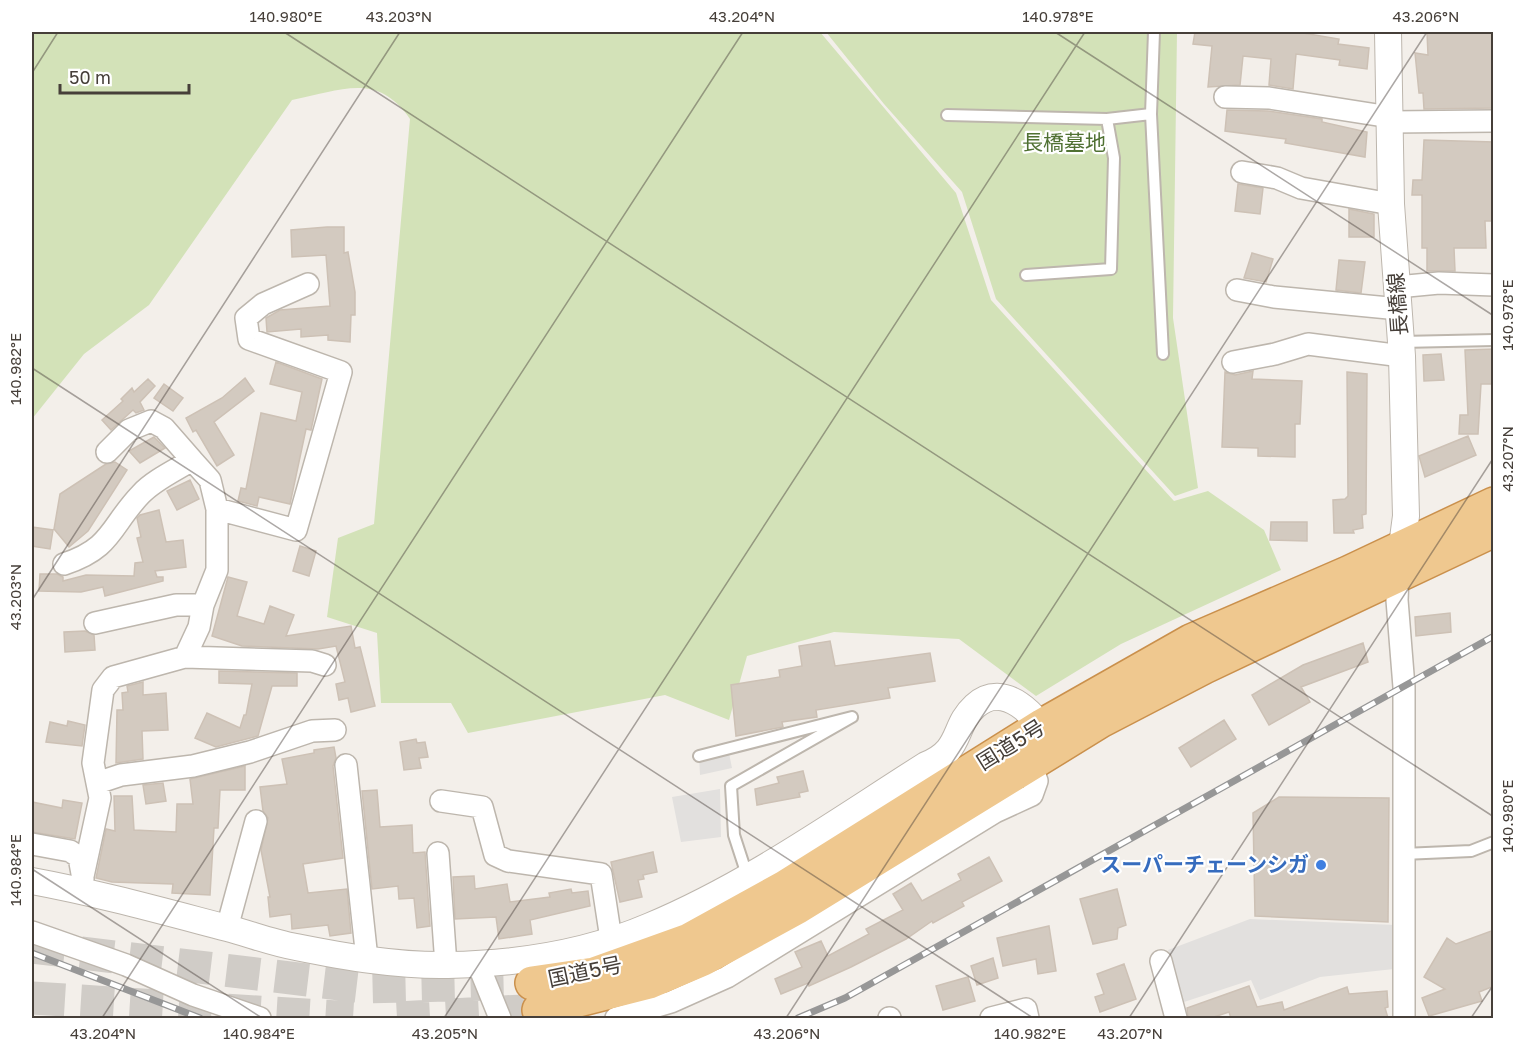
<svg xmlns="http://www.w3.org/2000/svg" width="1525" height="1050" font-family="'Golos Text','Noto Sans JP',sans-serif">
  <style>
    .green { fill: #d3e2b8 }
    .parking { fill: #e2e0de }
    .building { fill: #d3cac0; stroke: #cdc1b5; stroke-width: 1.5 }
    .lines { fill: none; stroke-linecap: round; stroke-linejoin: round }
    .trunk-tunnel { stroke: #d0ccc7; stroke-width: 33; stroke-dasharray: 33 16; stroke-linecap: butt }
    .service-casing { stroke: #bdb6ad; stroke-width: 14 }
    .minor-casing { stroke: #bdb6ad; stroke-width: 24 }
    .tertiary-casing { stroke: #bdb6ad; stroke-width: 28 }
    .trunk-casing { stroke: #ca904c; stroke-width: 36 }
    .service { stroke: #fff; stroke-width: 10 }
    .minor { stroke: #fff; stroke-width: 21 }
    .tertiary { stroke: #fff; stroke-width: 26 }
    .trunk { stroke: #efc88f; stroke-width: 33 }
    .rail-casing { stroke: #979797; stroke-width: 7 }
    .rail { stroke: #fff; stroke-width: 4.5; stroke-dasharray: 14; stroke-linecap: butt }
    .ticks { fill: none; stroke: #463f39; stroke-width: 1.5; stroke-opacity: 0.45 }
    .shop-dot { fill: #3f7fe0; stroke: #fff; stroke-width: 2 }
    .labels { text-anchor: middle; stroke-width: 4.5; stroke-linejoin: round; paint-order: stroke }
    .park-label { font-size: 21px; fill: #507133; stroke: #fff }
    .street-label { font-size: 21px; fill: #463f39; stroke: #fff }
    .shop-label { font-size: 21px; font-weight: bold; fill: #366cbe; stroke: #fff; text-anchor: end }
    .neatline { fill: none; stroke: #463f39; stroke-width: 2 }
    .ticks-label { font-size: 15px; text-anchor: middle; fill: #463f39 }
  </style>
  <rect width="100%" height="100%" fill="#f3efea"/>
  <path class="green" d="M32 32H820L956 193 991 300 1174 501 1208 491 1264 530 1281 570 1121 644 1036 696 959 639 834 632 747 656 729 720 665 695 468 733 451 703H381L377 633 327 617 338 538 374 524 410 119C377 71 341 91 292 100L149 305 84 354 32 419Z
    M826 32H1177L1173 318 1198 488 1175 496 996 299 962 192 884 104Z"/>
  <path class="parking" d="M728 748 732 768 700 775 699 756Z
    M720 789 721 837 681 842 672 797Z
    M1250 919 1395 925 1394 969 1320 977 1260 1000 1251 980 1184 1002 1168 950Z"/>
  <path class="building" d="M1195 32H1297L1339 39 1338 44 1369 48 1367 69 1339 65 1340 60 1296 54 1293 89 1269 85 1271 59 1243 56 1240 85 1208 87 1212 46 1193 44Z
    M1427 32H1494V108L1424 109 1423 93H1419L1415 53 1428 55Z
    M1227 110 1268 111 1322 119V122L1367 132 1365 157 1285 143 1286 139 1225 131Z
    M1424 140 1494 142V221H1485L1486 248H1454L1455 271H1427V248H1422V195H1412L1413 180H1422Z
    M1238 184 1263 188 1260 214 1235 211Z
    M1349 209 1374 214V237H1349Z
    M327 227H344V253L348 252 355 292V315H351L350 342 328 340V335L301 337V329L267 332 266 318 280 310 330 306 326 255 292 257 291 230Z
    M1252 253 1273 259 1266 282 1244 278Z
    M1339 260 1365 262 1361 293 1336 290Z
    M1494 349V384H1481L1478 434H1459L1460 415H1468L1465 350Z
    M1441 354 1444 380 1424 381 1423 355Z
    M276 362 322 379 311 430 306 429 290 504 259 497 257 506 238 501 241 488 246 489 261 413 296 421 302 392 270 384Z
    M1253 371 1252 379 1302 381 1300 424H1295V457L1258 456V448L1222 447 1225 372 1235 375Z
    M1347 372 1367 374 1366 514 1362 515 1363 528 1353 530 1354 533H1334L1333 500 1345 499 1348 496Z
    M245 378 254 391 214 422 234 455 217 466 196 430 193 432 186 418 222 398Z
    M148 379 155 386 140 402 144 410 136 413 133 410 111 430 102 420 123 401 121 399 132 388 134 392Z
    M164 384 183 398 173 411 154 398Z
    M1468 436 1476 455 1425 477 1419 456Z
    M154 437 165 448 140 463 129 451Z
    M115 462 127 470 88 531 69 547 54 529 60 494 106 464Z
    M190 480 199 499 177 510 167 491Z
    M159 510 166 542 183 540 186 567 155 571 157 577H163V581L105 596 103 587 81 592 39 591 40 574H57L63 577V581L86 575 134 576 135 563 143 562 137 538 141 537 137 518 140 515Z
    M1271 522H1307V541L1270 540Z
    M32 527 53 530 50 549 32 546Z
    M300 546 316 551 309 576 293 571Z
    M228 577 247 582 237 616 264 624 270 606 294 615 286 636 351 626 355 648 360 647 375 706 351 712 348 698 339 700 336 684 345 682 336 646 318 649 242 646 212 636Z
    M1450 613 1451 632 1416 636 1415 617Z
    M85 631 94 635 95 650 65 652 64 632Z
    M830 641 835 666 930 653 935 681 888 688 890 698 816 710 817 717 782 722 783 727 736 736 731 685 780 677 779 670 802 666 799 646Z
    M1363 643 1368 662 1301 687 1310 702 1269 725 1252 695 1303 665Z
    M219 671 297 673V686H272L258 736 216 747 195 738 207 713 240 728 244 715H246L252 684 219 683Z
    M143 682V695L166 693 168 730 142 731 143 759 116 763 117 710H123L122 693 128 692 127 686Z
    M1224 720 1236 739 1191 767 1179 748Z
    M68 721 85 725 82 746 46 742 50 722 67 726Z
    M416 739 417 743 425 742 428 757 419 758 421 768 404 770 400 742Z
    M334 747 336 758 333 766 343 858 303 864 308 893 347 889 351 933 330 936 328 925 292 929 291 914 270 917 268 897H270L261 850 268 818 263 811 260 787 287 784 282 759 314 753V750Z
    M245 766V790H220L218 828H214L210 895 172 893 173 884 112 882 96 878 106 829 115 831 114 796H132L134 830 176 832 177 804H193L190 779Z
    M803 771 808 791 799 793 800 797 757 805 755 789 779 783 777 777Z
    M163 783 166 801 146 804 143 785Z
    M377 790 380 827 412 825 413 853 425 852 430 926 417 928 414 898 399 899 398 886 372 889 362 791Z
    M1279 797 1389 798 1388 922 1255 916 1253 813Z
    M63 800 82 803 75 839 32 832V802L62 808Z
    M653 852 657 872 643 875 644 879 638 880 642 897 620 902 611 862Z
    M989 857 1002 881 962 902 964 906 933 923 932 921 906 939 851 967 809 986 808 983 781 994 775 979 802 967 795 952 821 941 828 956 869 934 866 929 903 910 893 894 911 883 922 901 961 880 958 874Z
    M474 876 475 889 507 884 510 902 550 897 549 893 571 889 572 893 588 891 590 906 530 920 532 934 499 939 496 917 455 919 453 877Z
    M1117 889 1126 925 1118 928 1117 939 1093 944 1080 899Z
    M1049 926 1056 971 1038 974 1036 959 1003 966 997 938Z
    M1494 930V986L1479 992 1482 1001 1429 1016 1422 998 1445 989 1424 977 1447 938 1456 944Z
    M993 958 998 978 977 985 971 966Z
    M1124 964 1136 999 1100 1012 1095 997 1104 994 1097 974Z
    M968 977 975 1001 943 1010 936 986Z
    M1249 986 1257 1007 1282 1002 1284 1010 1347 987 1349 994 1387 991 1388 1007 1385 1008 1388 1018H1231L1229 1012 1211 1018H1188L1187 1008Z"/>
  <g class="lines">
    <path class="trunk-tunnel" d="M32 947 365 987 532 983
      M32 998 353 1018
      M397 1018 539 1010"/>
    <g class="service-casing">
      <path id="service" d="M1154 32 1151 114 1163 354
        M947 115 1107 119 1151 114
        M1026 275 1111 269 1114 158 1107 119
        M1401 342 1494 340
        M699 756 852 717 731 786 734 835 748 878
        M1403 854 1471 851 1494 842"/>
    </g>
    <g class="minor-casing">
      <path id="minor" d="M1225 97 1269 98 1390 117
        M1390 122 1494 121
        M1242 172 1277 178 1301 188 1391 204
        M1397 287 1439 283 1494 285
        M1237 290 1274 297 1399 309
        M1233 362 1275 354 1308 344 1402 356
        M107 452 129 430 151 421 164 428 192 460
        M217 509 296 530 341 372 249 339 246 318 263 304 308 284
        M64 564C113 548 110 526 141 494 154 480 176 470 192 460L210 480 217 509V570L203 605 199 627 185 657 113 677 103 690 93 763 100 798 80 890
        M1398 576 1397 600 1404 687V1018
        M95 623 176 605H203
        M185 657 312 661 325 665
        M346 765 367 959
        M97 783 121 775 193 766 250 752 312 731 335 730
        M441 801 482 807 495 855 508 861 601 874 611 939
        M32 844 70 851 79 857 83 879
        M438 853 446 965
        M227 928 256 821
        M32 932 126 965 193 995 260 1018
        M1161 961 1176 1018
        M478 964 500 1018
        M616 1018 671 1002 727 977 995 812 1032 795 1037 781 1030 762
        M889 1018H890
        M991 1018 1026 1009 1028 1018"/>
    </g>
    <g class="tertiary-casing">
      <path id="tertiary" d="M1388 32 1391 204 1402 356 1406 516 1400 561
        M32 881C97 893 162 911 227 928 250 934 273 943 296 947 346 957 398 966 448 965 516 964 587 953 650 926 748 885 836 822 926 765 963 750 952 727 975 706 1004 679 1038 717 1051 742"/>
    </g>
    <g class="trunk-casing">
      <path id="trunk" d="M532 983 594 974 689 940 785 887 1043 725 1191 641 1348 573 1494 504
        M539 1010 649 982 703 959 798 907 1102 720 1204 667 1494 530"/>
    </g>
    <use href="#service" class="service"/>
    <use href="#minor" class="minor"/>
    <use href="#tertiary" class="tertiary"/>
    <use href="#trunk" class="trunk"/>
    <g class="rail-casing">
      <path id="rail" d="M32 953 200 1018
        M798 1018 845 998 1494 636"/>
    </g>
    <use href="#rail" class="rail"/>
  </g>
  <path class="ticks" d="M284 32 1494 817M1055 32 1494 316M32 73 58 32M32 368 1033 1018M32 600 400 32M32 869 262 1018M102 1018 743 32M444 1018 1085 32M786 1018 1427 32M1129 1018 1494 457M1471 1018 1494 984"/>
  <circle class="shop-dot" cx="1321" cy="865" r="6"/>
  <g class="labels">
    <g class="park-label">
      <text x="1064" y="150">長橋墓地</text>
    </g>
    <g class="street-label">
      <text transform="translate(1398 304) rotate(-94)" y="7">長橋線</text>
      <text transform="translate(1011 745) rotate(-32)" y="7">国道5号</text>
      <text transform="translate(585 972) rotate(-12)" y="7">国道5号</text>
    </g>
    <g class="shop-label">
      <text x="1309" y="872">スーパーチェーンシガ</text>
    </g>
  </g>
  <rect width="1525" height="1050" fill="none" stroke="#ffffff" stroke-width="66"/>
  <path d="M60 84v9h129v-9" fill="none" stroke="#463f39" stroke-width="3"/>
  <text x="69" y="84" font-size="18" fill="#463f39" stroke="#ffffff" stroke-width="4.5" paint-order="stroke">50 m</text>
  <rect x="33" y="33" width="1459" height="984" class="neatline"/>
  <g class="ticks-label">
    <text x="286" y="22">140.980°E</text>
    <text x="399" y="22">43.203°N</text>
    <text x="742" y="22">43.204°N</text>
    <text x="1058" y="22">140.978°E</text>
    <text x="1426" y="22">43.206°N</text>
    <text transform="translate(1508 315) rotate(-90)" y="5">140.978°E</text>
    <text transform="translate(16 369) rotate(-90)" y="5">140.982°E</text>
    <text transform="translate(1508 459) rotate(-90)" y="5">43.207°N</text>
    <text transform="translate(16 597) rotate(-90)" y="5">43.203°N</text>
    <text transform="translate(1508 816) rotate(-90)" y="5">140.980°E</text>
    <text transform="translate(16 870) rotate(-90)" y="5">140.984°E</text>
    <text x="103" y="1039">43.204°N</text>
    <text x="259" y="1039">140.984°E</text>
    <text x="445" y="1039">43.205°N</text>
    <text x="787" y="1039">43.206°N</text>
    <text x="1030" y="1039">140.982°E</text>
    <text x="1130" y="1039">43.207°N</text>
  </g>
</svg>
